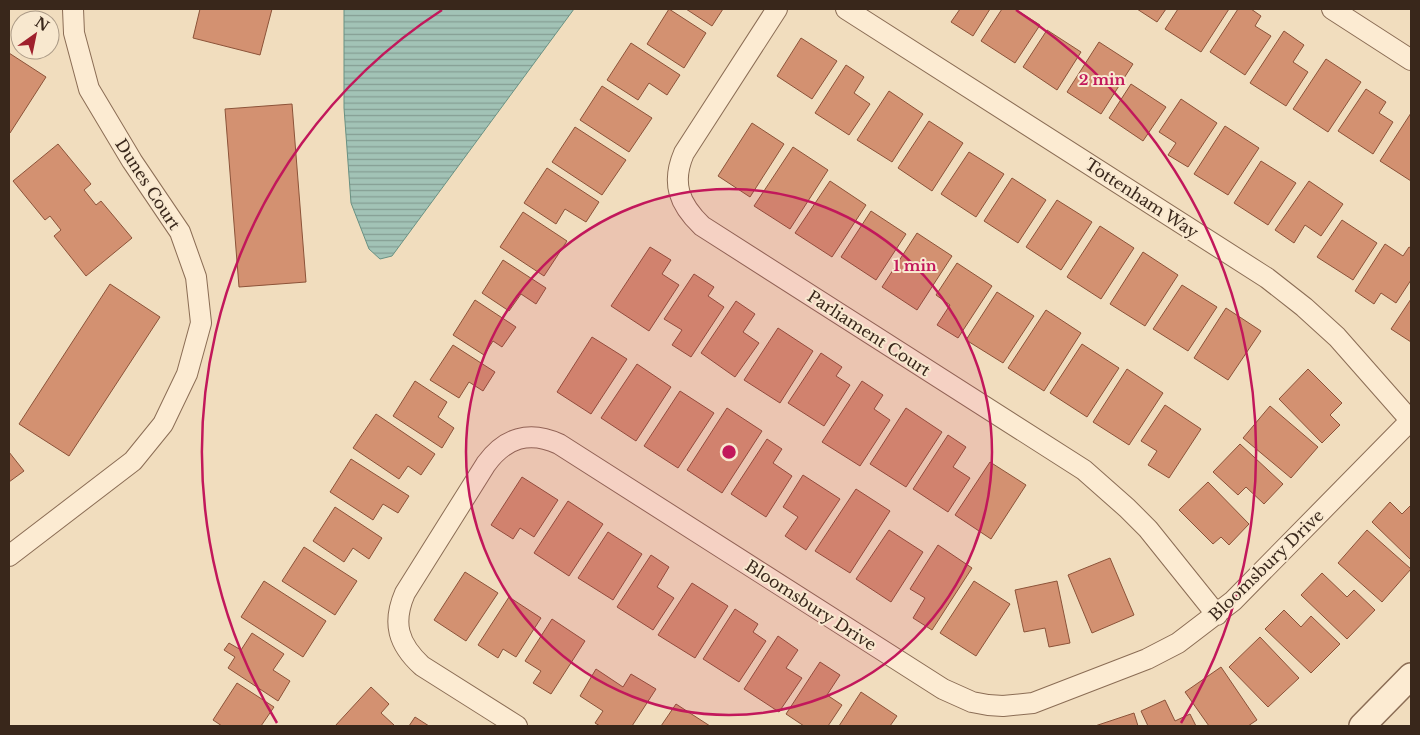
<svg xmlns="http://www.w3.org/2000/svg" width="1420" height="735" font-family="'Libre Baskerville',serif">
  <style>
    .water { fill: url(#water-rules); stroke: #699183 }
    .building { fill: #d39171; stroke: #8c5339 }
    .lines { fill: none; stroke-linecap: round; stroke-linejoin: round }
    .minor-casing { stroke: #8b6d55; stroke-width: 22 }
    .tertiary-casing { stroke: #8b6d55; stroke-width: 28 }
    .minor { stroke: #fcebd2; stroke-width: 20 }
    .tertiary { stroke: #fcebd2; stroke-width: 25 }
    .ring { fill: none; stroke: #c2185b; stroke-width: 2.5 }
    .labels { text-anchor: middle; stroke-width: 4; stroke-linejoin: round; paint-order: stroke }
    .street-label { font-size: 16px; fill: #39271b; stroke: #f8e8cf }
    .centre { fill: #c2185b; stroke: #f8e8cf; stroke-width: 2.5 }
    .ring-label { font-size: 15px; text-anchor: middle; font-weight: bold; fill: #c2185b; stroke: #f8e8cf; stroke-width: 4; stroke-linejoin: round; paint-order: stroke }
  </style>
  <defs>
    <pattern id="water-rules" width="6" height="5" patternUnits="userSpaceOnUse" patternTransform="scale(1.25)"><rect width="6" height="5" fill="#a2c3b6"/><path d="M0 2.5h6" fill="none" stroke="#859e93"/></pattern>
  </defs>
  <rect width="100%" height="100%" fill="#f1ddbe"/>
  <path class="water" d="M344 9H574L392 256 380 259 369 249 351 203 344 108Z"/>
  <path class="building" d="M200 9H272L260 55 193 38Z
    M669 9 706 33 684 68 647 44Z
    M686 9H723L712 26Z
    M960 9H990L973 36 951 22Z
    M1002 9H1015L1040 25 1015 63 981 41Z
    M1137 9H1166L1157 22Z
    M1178 9H1229L1201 52 1165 29Z
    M1238 9H1251L1261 16 1255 26 1271 36 1245 75 1210 52Z
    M1047 30 1081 52 1057 90 1023 67Z
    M1284 31 1304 45 1293 62 1308 72 1286 106 1250 83Z
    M801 38 837 61 812 99 777 76Z
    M1099 42 1133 64 1101 114 1067 92Z
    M631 43 680 75 667 95 649 83 638 100 607 80Z
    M9 53 46 77 10 133H9Z
    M1326 59 1361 82 1328 132 1293 109Z
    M846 65 864 77 854 93 870 104 849 135 815 113Z
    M1131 84 1166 107 1143 141 1109 118Z
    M602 86 652 118 629 152 580 120Z
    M1366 89 1386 102 1379 113 1393 122 1373 154 1338 131Z
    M889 91 923 114 892 162 857 140Z
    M1181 99 1217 123 1188 167 1168 155 1176 143 1159 132Z
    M292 104 306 282 239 287 225 109Z
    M1411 113V181L1380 161Z
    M929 121 963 143 932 191 898 168Z
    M752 123 784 144 750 197 718 176Z
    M1225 126 1259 148 1228 195 1194 174Z
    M575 127 626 160 602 195 552 162Z
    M58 144 91 184 84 190 96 205 101 201 132 238 86 276 54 236 61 230 50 216 45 220 13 181Z
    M793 147 828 170 790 229 754 206Z
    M969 152 1004 174 976 217 941 194Z
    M1261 161 1296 183 1268 225 1234 203Z
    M547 168 599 202 586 222 565 209 556 224 524 203Z
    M1012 178 1046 200 1018 243 984 221Z
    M830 181 866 205 832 257 795 233Z
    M1309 181 1343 204 1321 236 1305 225 1294 243 1275 230Z
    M1057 200 1092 222 1061 270 1026 247Z
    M871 211 906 234 876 280 841 257Z
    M523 212 567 241 544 276 500 247Z
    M1342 220 1377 243 1353 280 1317 257Z
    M1100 226 1134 248 1101 299 1067 277Z
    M917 233 952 256 917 310 882 287Z
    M1385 244 1403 256 1409 247 1411 248V280L1396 303 1381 293 1374 304 1355 291Z
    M650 247 671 260 662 274 679 285 649 331 611 306Z
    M1143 252 1178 275 1145 326 1110 304Z
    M503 260 546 288 536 304 521 294 509 311 482 293Z
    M957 263 992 286 958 338 937 325 950 305 936 295Z
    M694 274 714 287 708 296 724 307 691 357 672 345 682 330 664 319Z
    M110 284 160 317 69 456 19 424Z
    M1182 285 1217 307 1188 351 1153 329Z
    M997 292 1034 316 1003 363 966 340Z
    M1411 299V342L1391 329Z
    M475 300 516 327 502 347 493 341 484 355 453 335Z
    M736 301 755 314 743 332 759 343 735 377 701 353Z
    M1226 308 1261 331 1228 380 1194 358Z
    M1046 310 1081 333 1044 391 1008 368Z
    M778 328 813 351 780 403 744 380Z
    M592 337 627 359 591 414 557 392Z
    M1082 344 1119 368 1087 417 1050 393Z
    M453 345 495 372 483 391 469 382 459 398 430 380Z
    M821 353 842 367 836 376 850 385 824 426 788 403Z
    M637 364 671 387 636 441 601 418Z
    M1127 369 1163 393 1129 445 1093 422Z
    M1308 369 1342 403 1330 415 1340 425 1322 443 1279 399Z
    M415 381 447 402 438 417 454 428 442 448 393 416Z
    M862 381 883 395 874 409 890 420 860 466 822 442Z
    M680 391 714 413 678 468 644 446Z
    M1165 405 1201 429 1169 478 1148 465 1157 451 1141 441Z
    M1270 406 1318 447 1291 478 1243 438Z
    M727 408 762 431 722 493 687 470Z
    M906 408 942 432 906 487 870 464Z
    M376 414 435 454 421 475 408 466 399 479 353 448Z
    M948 435 966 447 953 467 970 478 948 512 913 489Z
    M767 439 782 449 773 463 792 476 766 517 731 494Z
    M1240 444 1283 484 1264 504 1246 487 1238 495 1213 472Z
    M9 452 24 471 9 482Z
    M351 459 409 496 398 513 383 504 373 520 330 492Z
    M990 462 1026 485 991 539 955 515Z
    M803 475 840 499 806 550 785 536 798 517 783 507Z
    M522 477 558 500 534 537 520 528 513 539 491 525Z
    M1208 482 1249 524 1229 545 1221 537 1213 544 1179 510Z
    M856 489 890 511 850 573 815 551Z
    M568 501 603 524 569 576 534 553Z
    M1390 502 1402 514 1411 505V560L1372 522Z
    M335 507 382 538 369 559 353 548 344 562 313 541Z
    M889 530 923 552 891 602 856 579Z
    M1367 530 1411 569 1382 602 1338 563Z
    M608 532 642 554 613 600 578 578Z
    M938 545 972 568 932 630 913 618 925 598 910 589Z
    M304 547 357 581 335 615 282 581Z
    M651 555 669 567 657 587 674 598 653 630 617 607Z
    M1110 558 1134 615 1092 633 1068 575Z
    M465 572 498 593 466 641 434 620Z
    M1322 573 1347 597 1354 590 1375 610 1347 639 1301 595Z
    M264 581 326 621 303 657 241 617Z
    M974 581 1010 604 976 656 940 633Z
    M1057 581 1070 643 1049 647 1045 628 1024 632 1015 590Z
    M692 583 728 606 695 658 658 635Z
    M509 597 541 618 516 657 503 649 498 658 478 645Z
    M735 609 758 624 753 632 766 641 739 682 703 659Z
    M1284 610 1301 627 1311 616 1340 644 1311 673 1265 629Z
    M552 619 585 641 551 694 533 683 541 671 525 661Z
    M252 633 284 654 273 670 290 681 278 701 228 668 235 657 224 650 229 643 241 650Z
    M778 636 798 650 786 668 802 678 779 712 744 689Z
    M1260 637 1299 678 1268 707 1229 667Z
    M820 662 840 675 827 695 842 705 828 726H804L786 714Z
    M1221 667 1257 720 1248 726H1209L1185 692Z
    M596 669 623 687 631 674 656 689 632 726H600L595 723 603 711 580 696Z
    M237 683 274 707 261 726H222L213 720Z
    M371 687 389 704 381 713 394 725 393 726H335Z
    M861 692 897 716 890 726H839Z
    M1165 700 1175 721 1190 714 1196 726H1148L1141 711Z
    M676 704 710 726H661Z
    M1134 713 1138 726H1095Z
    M415 717 429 726H409Z"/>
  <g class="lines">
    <g class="minor-casing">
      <path id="minor" d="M777 9 684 153C671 183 679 204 702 226L1084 470 1127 508 1148 529 1217 615
        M846 9 1267 278 1304 307 1337 337 1411 421
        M1332 9 1411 60
        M9 556 133 461 163 424 187 374 201 323 196 277 180 232 132 161 89 89 74 33 73 9
        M517 726 422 666C398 644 392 623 405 593L486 464C505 438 529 430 559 444L943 689 972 702 988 705 1003 706 1033 703 1147 659 1178 643 1233 601 1411 420"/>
    </g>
    <g class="tertiary-casing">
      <path id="tertiary" d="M1362 726 1411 676"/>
    </g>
    <use href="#minor" class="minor"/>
    <use href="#tertiary" class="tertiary"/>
  </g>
  <circle cx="729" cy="452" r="263" fill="#c2185b" fill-opacity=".12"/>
  <g class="ring">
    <circle cx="729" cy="452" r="263"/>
    <path d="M277 723A527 527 0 0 1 442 10M1016 10A527 527 0 0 1 1181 723"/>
  </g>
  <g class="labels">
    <g class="street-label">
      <text transform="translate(148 184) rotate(57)" y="6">Dunes Court</text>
      <text transform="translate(1142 198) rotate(33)" y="6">Tottenham Way</text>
      <text transform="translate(869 333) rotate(33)" y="6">Parliament Court</text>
      <text transform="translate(1266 565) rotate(-44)" y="6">Bloomsbury Drive</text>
      <text transform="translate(811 605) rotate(33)" y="6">Bloomsbury Drive</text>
    </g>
  </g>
  <circle cx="729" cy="452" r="8" class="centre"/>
  <g class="ring-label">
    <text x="1102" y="85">2 min</text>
    <text x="915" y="271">1 min</text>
  </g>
  <rect width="1420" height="735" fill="none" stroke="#39271b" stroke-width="20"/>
  <g transform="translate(35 35) rotate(33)"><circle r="24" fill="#f8e8cf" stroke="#ac9b87"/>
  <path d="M0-4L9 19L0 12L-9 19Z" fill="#9f202d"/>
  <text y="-8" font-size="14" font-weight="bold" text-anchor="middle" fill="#39271b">N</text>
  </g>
</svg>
